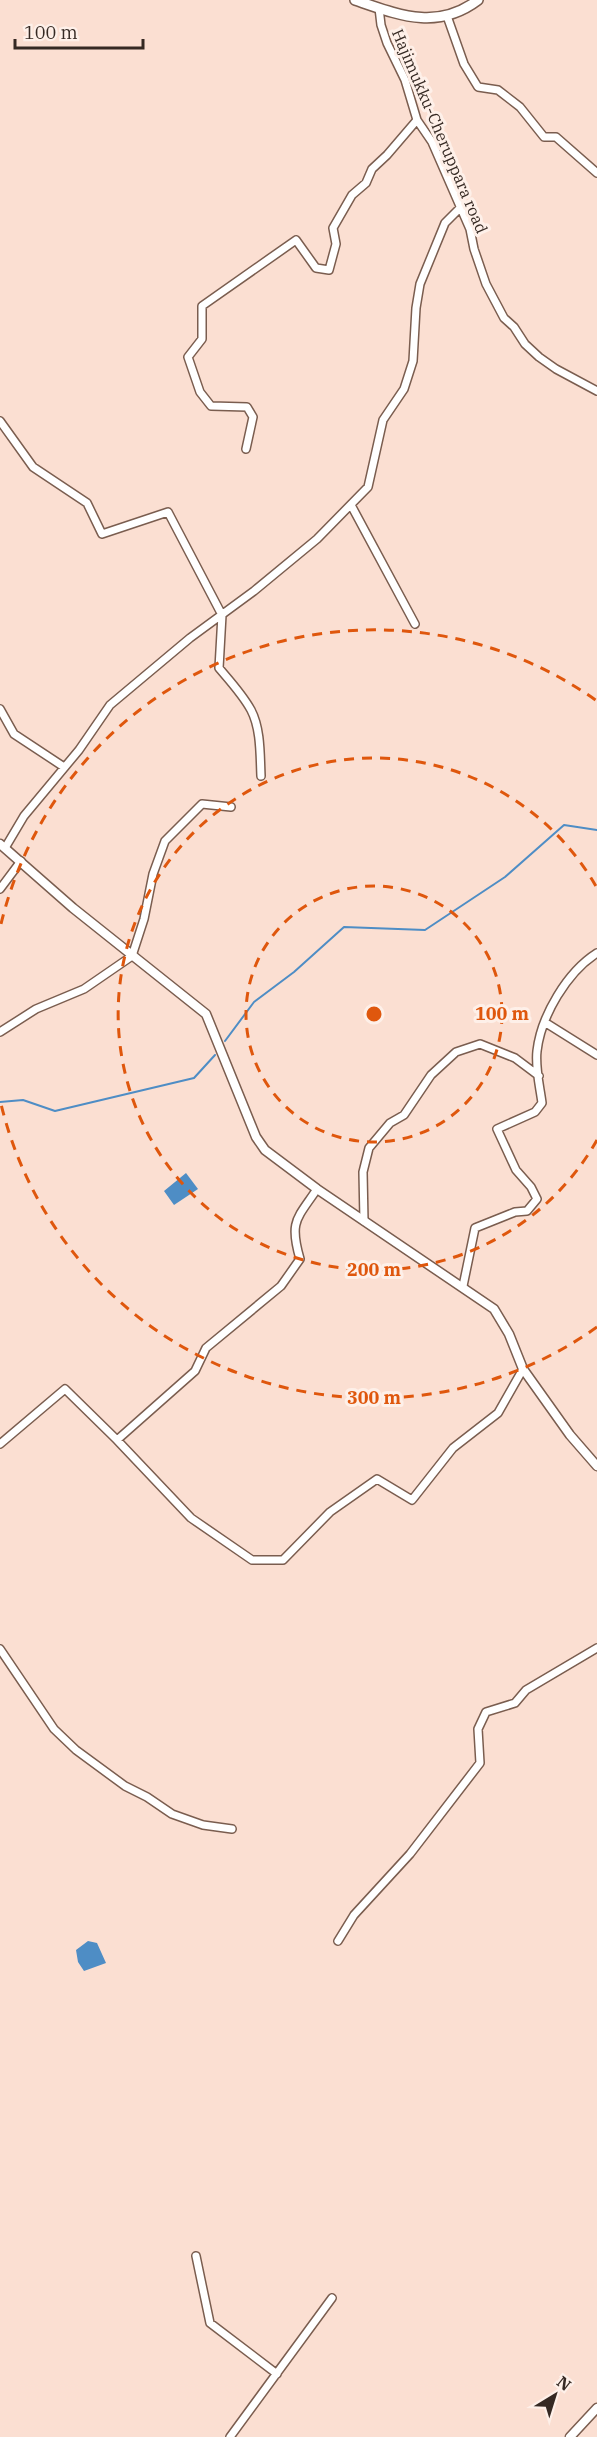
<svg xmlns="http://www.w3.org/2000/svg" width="597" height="2437" font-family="'IBM Plex Serif',serif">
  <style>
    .water { fill: #4e8dc5 }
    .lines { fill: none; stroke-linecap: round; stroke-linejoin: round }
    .stream { stroke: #4e8dc5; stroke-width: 2 }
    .minor-casing { stroke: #7a5d4f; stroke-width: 10 }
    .tertiary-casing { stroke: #7a5d4f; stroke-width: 11 }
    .secondary-casing { stroke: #7a5d4f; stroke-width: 12 }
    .minor { stroke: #fff; stroke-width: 7 }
    .tertiary { stroke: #fff; stroke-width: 8 }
    .secondary { stroke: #fff; stroke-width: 9 }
    .ring { fill: none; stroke: #df570d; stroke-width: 3; stroke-dasharray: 10 8 }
    .labels { text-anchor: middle; stroke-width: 6; stroke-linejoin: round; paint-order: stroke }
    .street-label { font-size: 16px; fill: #352923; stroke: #fef0e9 }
    .centre { fill: #df570d; stroke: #fef0e9; stroke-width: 3 }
    .ring-label { font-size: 18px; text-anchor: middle; font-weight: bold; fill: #df570d; stroke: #fef0e9; stroke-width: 6; stroke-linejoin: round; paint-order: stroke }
  </style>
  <rect width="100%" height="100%" fill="#fbdfd2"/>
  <path class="water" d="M186 1173 198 1189 174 1205 164 1191Z
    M88 1941 97 1943 106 1963 84 1971 78 1962 76 1950Z"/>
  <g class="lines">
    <path class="stream" d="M225 1041 254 1002 294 972 344 927 425 930 505 877 564 825 597 830
      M0 1102 23 1100 55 1111 194 1078 215 1055"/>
    <g class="minor-casing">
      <path id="minor" d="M379 8 381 25 387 43 405 80 417 120 432 142 470 229 474 249 486 284 504 318 514 327 525 344 539 357 556 369 597 391
        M447 16 464 64 478 87 498 90 520 107 544 137H556L597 173
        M0 421 33 467 87 503 102 534 168 512 222 615 219 668C230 681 243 695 251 710 261 729 260 755 261 776
        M246 449 253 417 247 407 211 406 200 392 188 357 202 339V306L296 240 316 268 329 270 336 244 333 228 352 195 366 183 372 169 387 155 417 120
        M351 505 415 624
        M0 709 14 734 64 767
        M5 848 24 816 79 750 110 705 190 638 254 591 317 539 368 487 383 420 404 389 413 361 416 308 420 284 445 223 460 208
        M0 889 21 861
        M546 1023 597 1055
        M0 1032 36 1009 84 989 132 956 144 919 153 874 165 841 202 804 231 807
        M364 1221 363 1172 369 1148 390 1123 404 1115 431 1075 456 1052 480 1044 515 1058 539 1076
        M463 1286 475 1228 515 1212 527 1211 537 1199 531 1187 516 1170 497 1129 535 1112 542 1103C540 1087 535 1068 537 1051 541 1016 567 972 597 953
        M117 1440 191 1518 252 1560H283L330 1512 377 1479 412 1500 453 1448 498 1413 523 1369
        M0 1444 65 1389 117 1440 195 1371 206 1348 281 1286 300 1259C289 1221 297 1219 317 1189
        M0 1649 54 1729 76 1750 125 1786 147 1797 172 1814 203 1825 232 1829
        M338 1941 354 1915 410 1854 480 1763 478 1729 486 1712 515 1703 526 1690 597 1648
        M196 2256 210 2323 277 2374
        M230 2437 332 2298"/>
    </g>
    <g class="tertiary-casing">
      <path id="tertiary" d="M0 844 73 908 206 1014 256 1137 265 1150 317 1189 494 1309 509 1334 523 1369 570 1435 597 1466
        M570 2437 597 2408"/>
    </g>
    <g class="secondary-casing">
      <path id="secondary" d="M355 0C399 15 437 31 478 0"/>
    </g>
    <use href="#minor" class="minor"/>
    <use href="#tertiary" class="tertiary"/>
    <use href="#secondary" class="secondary"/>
  </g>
  <g class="ring">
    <circle cx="374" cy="1014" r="128"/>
    <path d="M597 1140A256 256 0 1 1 597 888"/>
    <path d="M597 1327A384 384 0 0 1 1 1104M1 924A384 384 0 0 1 597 701"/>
  </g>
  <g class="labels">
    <g class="street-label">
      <text transform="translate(440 131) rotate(67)" y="6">Hajimukku-Cheruppara road</text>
    </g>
  </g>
  <circle cx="374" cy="1014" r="9" class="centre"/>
  <g class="ring-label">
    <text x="502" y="1020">100 m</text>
    <text x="374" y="1276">200 m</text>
    <text x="374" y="1404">300 m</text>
  </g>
  <g transform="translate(555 2395) rotate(38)" stroke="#fef0e9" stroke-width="4.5" paint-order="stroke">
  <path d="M0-4.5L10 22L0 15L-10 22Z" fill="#352923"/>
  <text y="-9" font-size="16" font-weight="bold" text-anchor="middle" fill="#352923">N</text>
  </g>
  <path d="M15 39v9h128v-9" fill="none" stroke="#352923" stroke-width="3"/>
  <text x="24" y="39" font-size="18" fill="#352923" stroke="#fef0e9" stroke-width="4.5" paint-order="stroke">100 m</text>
</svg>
